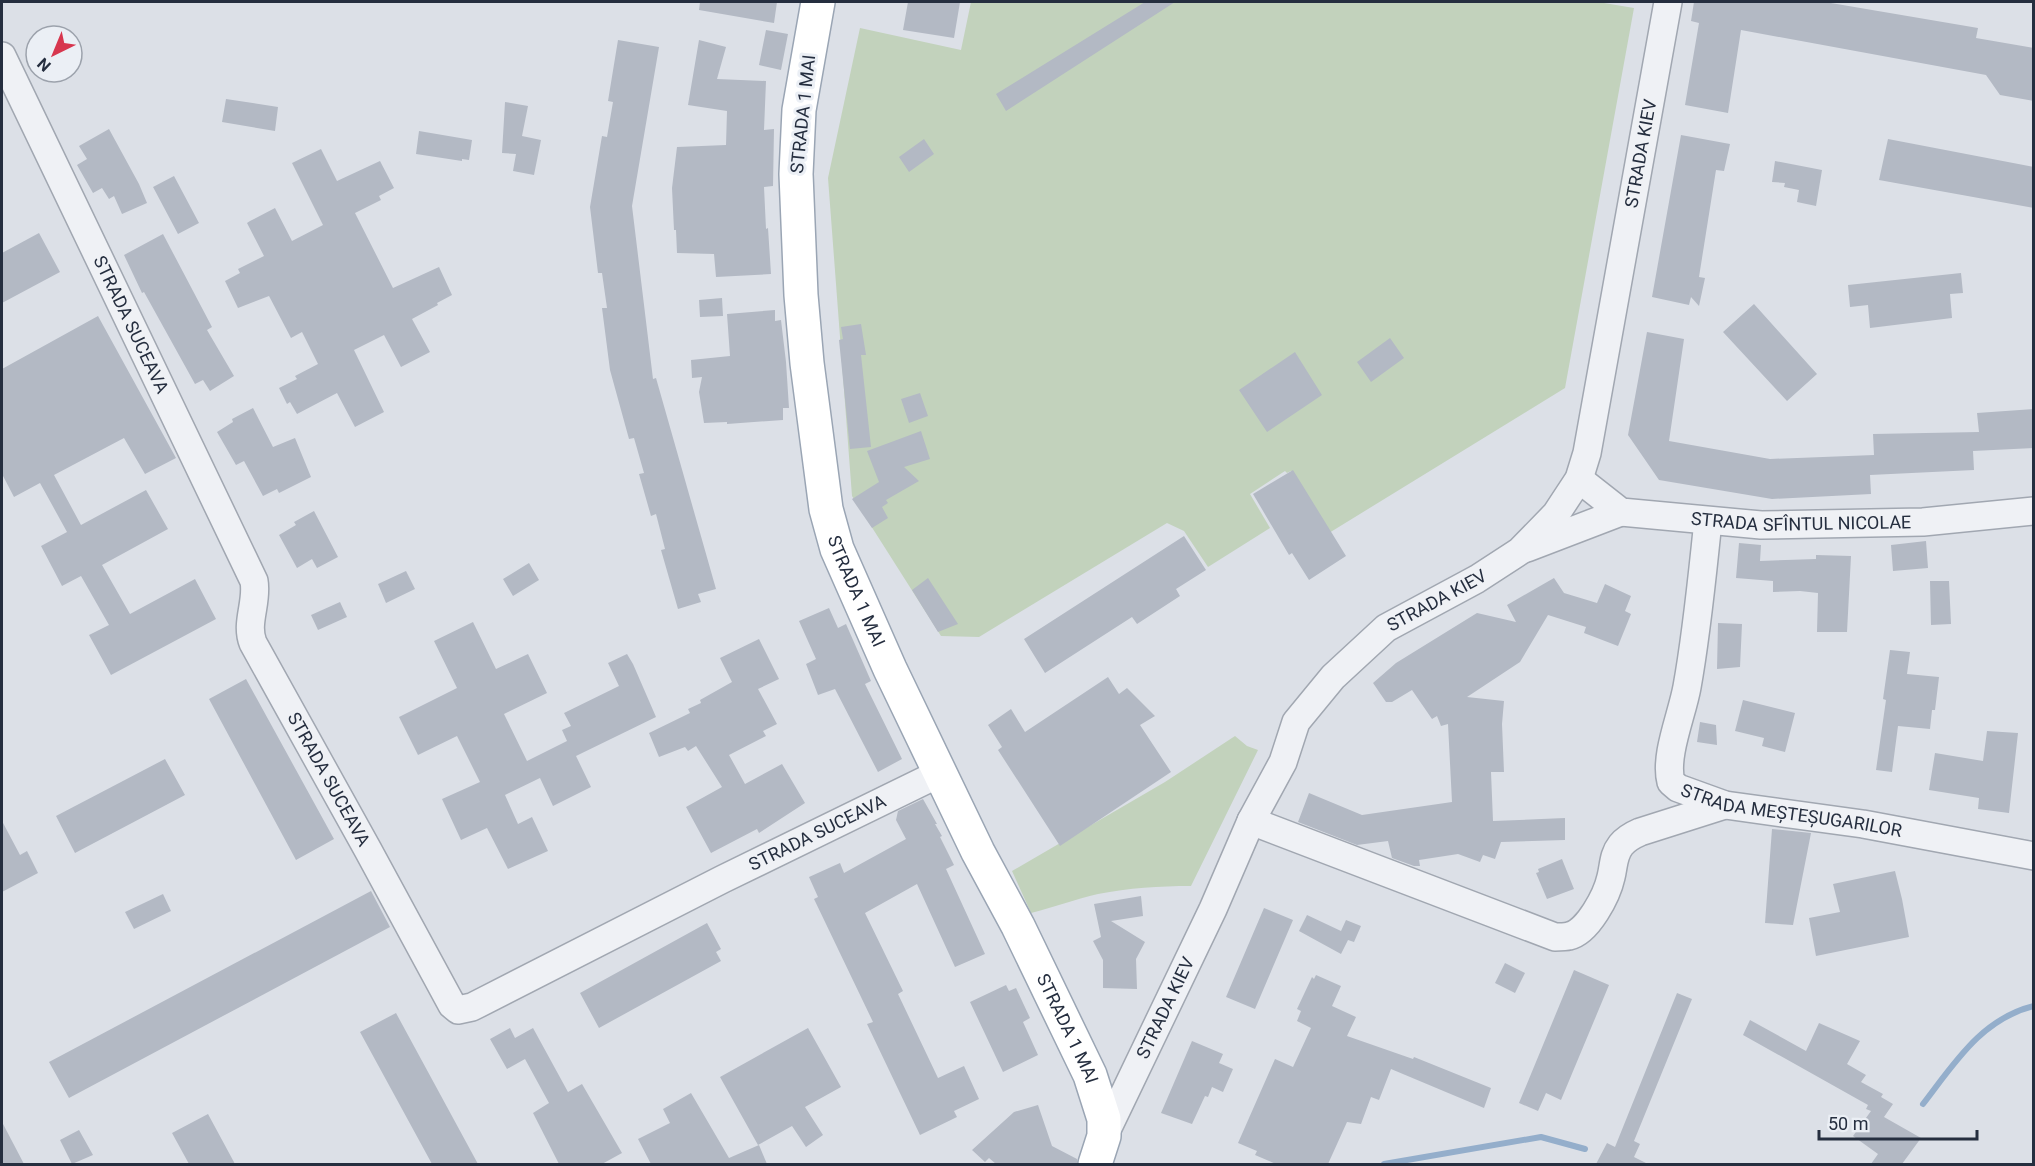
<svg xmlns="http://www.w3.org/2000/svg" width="2035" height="1166" font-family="Roboto,sans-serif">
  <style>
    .green { fill: #c2d2bc }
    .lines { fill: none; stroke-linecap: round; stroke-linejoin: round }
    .stream { stroke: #94aecb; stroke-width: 6 }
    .building { fill: #b3b9c4 }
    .minor-casing { stroke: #a1a7b1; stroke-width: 30 }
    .major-casing { stroke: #9aa5b4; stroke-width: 36 }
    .minor { stroke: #eff1f5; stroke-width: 27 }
    .major { stroke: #fff; stroke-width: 33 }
    .labels { text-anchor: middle; stroke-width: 6; stroke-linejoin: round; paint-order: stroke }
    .street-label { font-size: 18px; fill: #252e3f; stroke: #ebeff5 }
  </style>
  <rect width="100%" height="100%" fill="#dce0e7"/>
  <path class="green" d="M971 2H1598L1634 8 1565 388 1329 533 1291 471 1287 473 1285 471 1250 494 1270 528 1208 567 1184 531 1167 523 979 637 941 636 852 496 828 178 860 28 961 50Z
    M1235 736 1247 746 1258 750 1191 886C1159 886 1129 888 1098 894 1076 899 1054 907 1031 913L1012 871 1165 782Z"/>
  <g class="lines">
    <path class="stream" d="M1923 1104C1954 1064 1981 1019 2034 1006
      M1384 1164 1541 1137 1585 1149"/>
  </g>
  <path class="building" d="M700 2H777L774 23 699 10Z
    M908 2H960L954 38 903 30Z
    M1145 2H1175L1006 111 996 94Z
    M1694 2H1825L1978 28 1976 38 2034 48V101L2000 95 1986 75 1741 30 1728 113 1685 105 1699 23 1691 21Z
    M766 30 788 34 781 70 759 65Z
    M618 40 659 47 632 206 653 379 656 378 716 589 698 594 701 602 678 609 661 550 665 549 656 514 651 516 639 474 644 473 634 438 629 439 610 370 602 308H607L602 273H598L590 207 602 136 607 137 613 102 608 101Z
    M699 40 726 47 717 79 766 81 764 130 774 129 773 186 764 187 766 229 768 228 771 274 716 277 714 254 677 253 676 230H674L672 188 677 147 726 145 727 111 688 105Z
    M226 99 278 107 275 131 222 122Z
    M505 102 528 106 522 136 541 140 534 175 513 171 516 154 502 153Z
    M109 129 139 184 147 203 122 214 114 196 109 199 102 188 93 193 77 165 87 159 79 146Z
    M419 131 472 140 469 160 462 159V161L416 154Z
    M1681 135 1730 144 1724 171 1716 170 1699 277 1705 278 1699 306 1691 297 1689 305 1652 297Z
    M924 139 934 154 909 172 899 157Z
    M1888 139 2034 167V208L1879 180Z
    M321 149 337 181 380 161 394 188 379 196 381 200 355 213 393 288 439 267 452 295 437 303 438 305 412 319 430 352 401 367 384 335 354 350 384 412 355 427 337 393 297 414 290 402 287 404 279 388 297 379 295 376 318 364 302 332 291 338 269 296 238 308 225 281 240 273 238 269 264 256 247 223 250 221 275 208 292 241 323 225 292 163Z
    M1775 161 1822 170 1816 206 1797 202 1799 190 1784 187 1785 183 1772 182Z
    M174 176 199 223 178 234 153 187Z
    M39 233 60 272 2 303V253Z
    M163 234 212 327 207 330 234 376 210 391 203 380 195 384 144 292 142 293 124 255Z
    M1961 273 1963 293 1950 294 1952 318 1870 328 1868 305 1850 307 1848 285Z
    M722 298 723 316 700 317 699 300Z
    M1754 304 1817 374 1787 401 1723 332Z
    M775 310V321L781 320 786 362 789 408H783V420L727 424V422L704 423 699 392 702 377 692 378 691 360 730 356 727 314Z
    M98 316 176 458 145 474 124 438 54 475 81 525 146 490 168 529 102 565 130 614 195 579 216 619 111 675 89 635 109 625 81 576 62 586 41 546 67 532 40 483 14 497 2 474V369Z
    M861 324 866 355H861L871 447 850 449 839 340 843 339 841 327Z
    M1647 332 1684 339 1669 441 1770 459 1874 455 1873 434 1979 432 1977 413 2034 409V448L1973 451 1974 470 1870 475 1871 494 1772 499 1659 480 1628 435Z
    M1390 338 1404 358 1371 382 1357 362Z
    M1295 352 1322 395 1267 432 1239 390Z
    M920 393 928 416 909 423 901 399Z
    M253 408 273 447 295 438 311 477 279 493 277 489 263 496 244 461 236 465 217 432 233 422 232 419Z
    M921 431 930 459 904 467 919 481 886 500 888 503 882 507 888 518 872 528 852 499 879 482 867 451Z
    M1293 470 1346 556 1309 580 1292 553 1289 555 1253 494Z
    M314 511 338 557 317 568 312 559 297 568 279 535 296 525 294 522Z
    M1184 536 1206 570 1176 589 1180 596 1137 624 1132 617 1045 673 1024 639Z
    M1926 541 1928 568 1893 571 1891 545Z
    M1739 543 1761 545 1760 561 1816 559V555L1851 556 1847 632H1817L1818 593 1800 591 1773 592V581L1736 578Z
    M529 563 539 580 513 596 503 579Z
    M406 571 415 589 386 603 378 584Z
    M928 578 958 624 938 632 912 590Z
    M1554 578 1564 593 1597 603 1605 584 1631 596 1625 611 1631 614 1618 646 1584 633 1586 627 1548 615 1520 662 1467 697 1504 701 1502 724 1504 772H1491L1493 821 1565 818V840L1501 842 1495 859 1483 855 1480 862 1458 854 1419 860 1420 866H1414L1392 858 1388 841 1357 845 1298 822 1309 793 1362 815 1452 802 1448 724 1441 726 1437 716 1432 719 1412 690 1392 702H1386L1373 683 1396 663 1477 613 1516 622 1507 605Z
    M1930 581H1949L1951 624 1931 625Z
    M340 602 347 617 318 630 311 615Z
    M829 608 838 628 846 624 871 681 865 684 902 759 878 772 835 689 818 695 806 664 816 659 799 621Z
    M473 622 496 669 528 654 547 693 504 714 527 761 567 741 562 730 571 726 564 713 619 686 608 663 627 654 633 664 656 717 576 756 591 787 553 806 540 778 505 795 518 824 532 817 548 851 508 869 487 828 461 840 442 799 480 782 457 736 418 755 399 717 457 688 434 641Z
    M1718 623 1742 624 1740 667 1717 669Z
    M759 639 779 679 758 689 777 724 763 731 766 736 729 755 745 784 782 764 805 803 759 833 757 829 711 853 686 807 722 787 696 746 688 751 685 747 659 757 649 733 690 713 688 709 701 703 700 700 732 682 720 658Z
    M1890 650 1910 652 1907 674 1939 677 1935 710H1932L1930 729 1898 726 1892 772 1876 770 1886 700 1883 699Z
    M1108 677 1119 694 1127 688 1155 716 1140 725 1171 772 1060 846 998 750 1002 747 988 725 1011 709 1025 732Z
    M246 679 334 839 296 860 209 699Z
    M1743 700 1795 713 1785 752 1762 746 1764 738 1735 731Z
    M1700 722 1716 725 1717 745 1697 742Z
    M1987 731 2018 733 2009 813 1978 809 1979 798 1929 790 1935 753 1983 761Z
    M165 759 185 795 75 853 56 816Z
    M923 799 937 824H935L942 836 940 837 954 865 946 869 985 954 955 967 917 884 865 913 903 991 898 994 938 1078 964 1066 979 1099 954 1111 957 1117 920 1135 867 1024 873 1022 814 899 818 897 809 877 840 863 844 873 906 839 896 820 898 811Z
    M2 821 20 855 27 851 38 873 2 892Z
    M1772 829 1811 833 1793 925 1765 923Z
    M1562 859 1574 889 1547 899 1536 873 1539 872 1538 869Z
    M1895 871 1902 899 1909 937 1816 956 1809 918 1840 912 1833 884Z
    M371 891 390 927 69 1098 49 1062Z
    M163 894 171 911 134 929 125 912Z
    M1141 896 1143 916 1111 921 1145 942 1136 959 1137 989 1103 988V960L1093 941 1101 937 1094 904Z
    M1264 908 1293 920 1255 1009 1226 997Z
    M1307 915 1341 931 1346 920 1361 926 1354 942 1348 940 1341 954 1299 931Z
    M707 923 721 949 716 952 721 961 599 1028 580 993Z
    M1505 963 1525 973 1515 993 1495 983Z
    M1574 970 1609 985 1561 1100 1546 1093 1538 1111 1519 1103Z
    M1316 975 1341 986 1332 1006 1356 1017 1347 1036 1413 1059 1414 1057 1491 1088 1484 1108 1391 1069 1379 1100 1371 1097 1361 1124 1347 1122 1328 1164H1276L1255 1155 1257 1151 1238 1143 1275 1059 1293 1067 1311 1028 1297 1021 1301 1011 1297 1009 1312 977 1314 979Z
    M1006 985 1009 991 1016 988 1030 1018 1023 1022 1038 1055 1003 1072 970 1002Z
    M1677 993 1692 999 1634 1141 1640 1144 1634 1157 1648 1164H1596L1607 1143 1615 1147Z
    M396 1013 478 1164H432L360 1032Z
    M1750 1020 1806 1051 1819 1023 1860 1041 1847 1064 1866 1075 1861 1082 1883 1094 1881 1097 1893 1104 1884 1117 1921 1138 1902 1164H1871L1878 1154 1853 1136 1871 1111 1866 1109 1868 1105 1743 1035Z
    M510 1028 515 1038 533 1028 568 1092 582 1084 622 1153 602 1164H559L533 1113 549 1103 525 1059 507 1069 490 1039Z
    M808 1028 841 1087 805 1107 823 1135 806 1147 792 1126 758 1145 720 1077Z
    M1192 1041 1223 1054 1219 1063 1233 1069 1223 1092 1212 1087 1208 1097 1205 1096 1192 1124 1161 1113Z
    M691 1093 729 1158 759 1145 767 1164H651L638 1139 670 1123 663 1109Z
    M1038 1105 1052 1146 1077 1159V1164H996L989 1158 985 1162 972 1150 1014 1112Z
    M208 1114 235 1164H189L172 1133Z
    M2 1122 24 1164H2Z
    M79 1130 93 1155 72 1164 60 1140Z"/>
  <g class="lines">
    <g class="minor-casing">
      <g id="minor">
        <path id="s1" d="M2 56 254 581C258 602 245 623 253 643L368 850 452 1005 458 1010 472 1007 723 879 940 773"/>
        <path id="s2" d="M1579 479 1621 512 1761 525 1923 522 2034 511"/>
        <path id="s3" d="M1708 521C1702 577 1697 632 1687 687 1682 715 1664 756 1671 782L1678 788 1725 805 1863 824 2034 856"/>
        <path d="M1527 548 1621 512"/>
        <path d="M1251 821 1555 937C1559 937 1565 937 1569 936 1588 932 1607 895 1611 877 1614 865 1613 855 1621 845 1626 839 1633 835 1640 832L1725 805"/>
        <path id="s4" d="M1104 1136 1213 909 1251 821 1283 762 1296 722 1333 677 1386 628 1477 579 1520 551 1556 514 1579 479 1587 453 1668 2"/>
      </g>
    </g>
    <g class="major-casing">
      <g id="major">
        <path id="s5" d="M818 2 799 110 796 174 801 295 807 363 826 509 837 549 890 669 978 852 1018 926 1090 1075 1104 1119V1136L1095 1164"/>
      </g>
    </g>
    <use href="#minor" class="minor"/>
    <use href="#major" class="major"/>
  </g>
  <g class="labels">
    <g class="street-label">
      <text transform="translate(803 114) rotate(-84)" y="6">STRADA 1 MAI</text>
      <text dy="6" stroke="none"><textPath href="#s4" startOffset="1167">STRADA KIEV</textPath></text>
      <text dy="6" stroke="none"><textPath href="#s1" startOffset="298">STRADA SUCEAVA</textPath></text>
      <text dy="6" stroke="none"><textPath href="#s2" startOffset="234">STRADA SFÎNTUL NICOLAE</textPath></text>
      <text dy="6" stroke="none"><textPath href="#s5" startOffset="598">STRADA 1 MAI</textPath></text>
      <text dy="6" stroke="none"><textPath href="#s4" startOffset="645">STRADA KIEV</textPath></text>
      <text dy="6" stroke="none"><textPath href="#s1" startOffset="801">STRADA SUCEAVA</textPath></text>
      <text dy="6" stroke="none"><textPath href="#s3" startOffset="390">STRADA MEȘTEȘUGARILOR</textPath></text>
      <text dy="6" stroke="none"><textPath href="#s1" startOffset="1467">STRADA SUCEAVA</textPath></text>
      <text dy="6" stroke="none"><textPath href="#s4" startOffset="142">STRADA KIEV</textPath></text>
      <text dy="6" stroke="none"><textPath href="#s5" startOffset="1084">STRADA 1 MAI</textPath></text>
    </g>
  </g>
  <rect width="2035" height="1166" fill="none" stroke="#252e3f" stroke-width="6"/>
  <g transform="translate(54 54) rotate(223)"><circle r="28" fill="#ebeff5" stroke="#9ca2ac" stroke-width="1.5"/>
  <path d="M0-4.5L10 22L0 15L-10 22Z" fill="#d7364e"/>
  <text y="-9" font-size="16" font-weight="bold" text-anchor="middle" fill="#252e3f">N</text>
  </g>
  <path d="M1819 1130v9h158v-9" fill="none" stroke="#252e3f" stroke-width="3"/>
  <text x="1828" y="1130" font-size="18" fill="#252e3f" stroke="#ebeff5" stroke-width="4.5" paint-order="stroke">50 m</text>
</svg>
